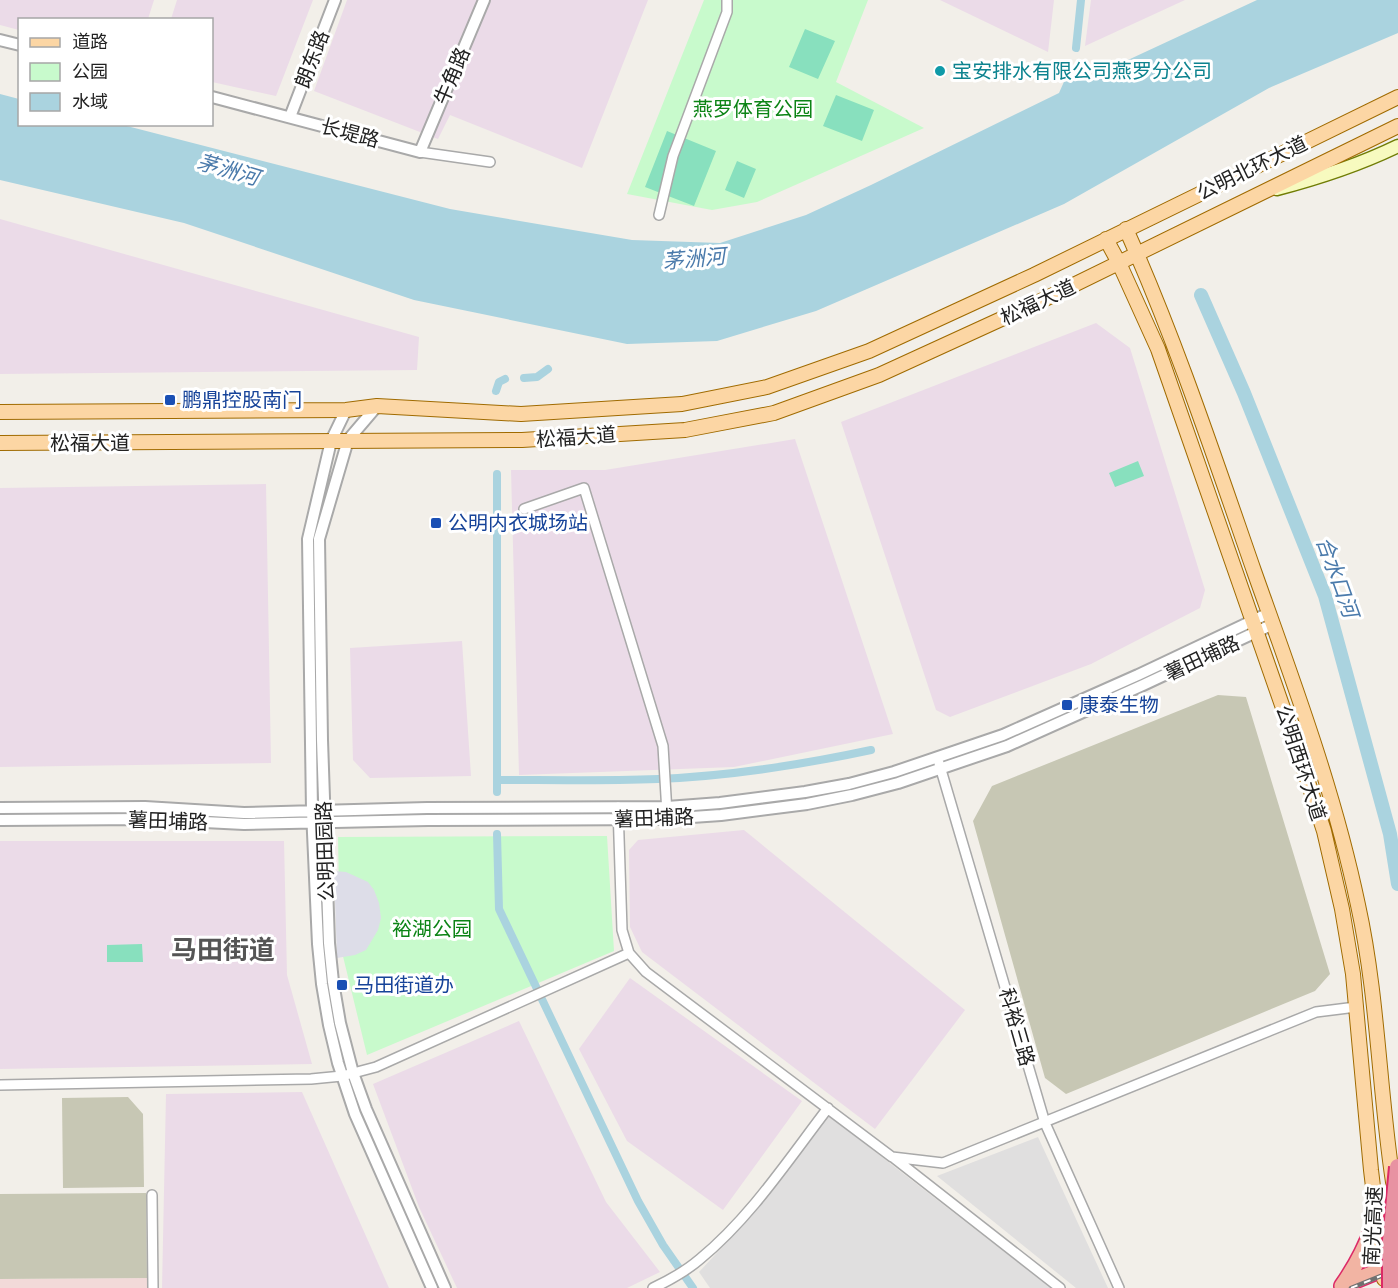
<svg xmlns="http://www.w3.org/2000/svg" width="1398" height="1288" font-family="Manrope,'Noto Sans SC',sans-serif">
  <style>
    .residential { fill: #e0dfdf }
    .commercial { fill: #f2dad9 }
    .industrial { fill: #ebdbe8 }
    .construction { fill: #c7c7b4 }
    .park { fill: #c8facc }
    .pitch { fill: #88e0be }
    .plaza { fill: #dddde8 }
    .water { fill: #aad3df }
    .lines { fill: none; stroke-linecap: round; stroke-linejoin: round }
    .canal { stroke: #aad3df; stroke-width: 8 }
    .river { stroke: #aad3df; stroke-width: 14 }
    .minor-casing { stroke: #a9a9a9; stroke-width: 12 }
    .tertiary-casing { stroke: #a9a9a9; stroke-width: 14 }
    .secondary-casing { stroke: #707d05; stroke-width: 15 }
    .primary-casing { stroke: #a06b00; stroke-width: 16 }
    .trunk-casing { stroke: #dc2a67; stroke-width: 18 }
    .minor { stroke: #fff; stroke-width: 9 }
    .tertiary { stroke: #fff; stroke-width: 10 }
    .secondary { stroke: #f7fabf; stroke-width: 12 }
    .primary { stroke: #fcd6a4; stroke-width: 14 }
    .trunk { stroke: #f2b4a3; stroke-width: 15 }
    .rail-casing { stroke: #707070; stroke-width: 4.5 }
    .rail { stroke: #fff; stroke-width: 2; stroke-dasharray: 7; stroke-linecap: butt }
    .motorway-bridge-casing { stroke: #dc2a67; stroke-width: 20; stroke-linecap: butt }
    .motorway-bridge { stroke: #e892a2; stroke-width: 16 }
    .culture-dot { fill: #0f9aa8; stroke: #fff; stroke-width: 2 }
    .transit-dot { fill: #1a4fb4; stroke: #fff; stroke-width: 2 }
    .labels { text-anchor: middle; stroke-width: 6; stroke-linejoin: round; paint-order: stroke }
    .street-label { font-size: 20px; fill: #222; stroke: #fff }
    .culture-label { font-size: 20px; fill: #0d838f; stroke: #fff; text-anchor: start }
    .park-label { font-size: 20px; fill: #0c8416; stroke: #fff }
    .transit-label { font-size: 20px; fill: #164399; stroke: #fff; text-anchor: start }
    .water-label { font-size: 21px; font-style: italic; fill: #4a7aab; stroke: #fff }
    .district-label { font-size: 26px; font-weight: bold; fill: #555; stroke: #fff }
  </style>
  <rect width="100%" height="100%" fill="#f2efe9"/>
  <path class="residential" d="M829 1116 1051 1288H710L699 1272 755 1212Z
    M1038 1137 1108 1288H1076L937 1176Z"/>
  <path class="commercial" d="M147 1278V1288H0V1279Z"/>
  <path class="industrial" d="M0 0H154L148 19 20 20 19 30 0 25Z
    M177 0H313L276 96 212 82V20L171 19Z
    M347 0H648L582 168 450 115 438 139 314 91Z
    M940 0H1054L1048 52Z
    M1091 0H1185L1085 46Z
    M0 219 419 337 417 370 0 374Z
    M1096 323 1130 348 1205 590 1200 608 1091 664 950 717 936 710 841 422Z
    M795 439 893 734 734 767 519 775 511 470H605Z
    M266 484 271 763 0 767V488Z
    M462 641 471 776 370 778 353 760 350 648Z
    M744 830 965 1010 875 1129 642 952 630 927 629 850 638 840Z
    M0 841H284L287 975 312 1064 0 1069Z
    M630 978 802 1101 723 1210 627 1141 579 1049Z
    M519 1021 606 1202 660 1272 627 1288H457L419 1207 373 1084Z
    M302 1092 389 1288H162L166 1094Z"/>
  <path class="construction" d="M1218 695 1246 697 1330 974 1315 991 1066 1094 1045 1078 973 821 992 786Z
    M128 1097 143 1114 144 1187 63 1188 62 1098Z
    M146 1193 147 1278 0 1279V1194Z"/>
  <path class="park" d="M704 0H868L836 82 924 128 757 202 712 210 627 194Z
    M607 836 614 951 367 1055 340 944 338 837Z"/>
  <path class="pitch" d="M805 29 835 41 818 79 789 67Z
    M836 95 874 110 862 141 823 126Z
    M667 131 716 151 694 206 645 187Z
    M737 161 756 169 744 198 725 190Z
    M1138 461 1144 476 1115 487 1109 473Z
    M142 944 143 962H107V945Z"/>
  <path class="plaza" d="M334 871 346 872 368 882 374 890 379 903 381 918 378 930 366 950 355 955 337 958Z"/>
  <path class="water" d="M1257 0H1398V33L1269 88 1064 204 816 311 717 341 627 344 414 300 184 223 0 180V94L19 99 20 124 123 125 450 209 632 240 720 243 806 215 871 185 1059 93 1067 75 1080 70 1087 79Z"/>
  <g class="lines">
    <path class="canal" d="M1076 48 1081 0
      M524 378 537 377 548 369
      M496 391 499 382 505 379
      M497 780C550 780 604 781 658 779 729 776 801 765 871 750
      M497 792V474
      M497 834 499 909 638 1201 663 1245 693 1288"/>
    <path class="river" d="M1201 295 1244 393 1325 596 1390 834 1398 884"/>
    <g class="minor-casing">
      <path id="minor" d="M420 152 490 162
        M659 215 673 156 727 12V0
        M524 509 584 488 663 746 667 813
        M939 763 1045 1123 1119 1288
        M618 807 622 930 629 953 646 972 892 1157 943 1163 1316 1012 1356 1007
        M0 1085 311 1079 342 1076 376 1067 629 953
        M894 1158 1060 1288
        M152 1195 153 1288
        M653 1288C670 1280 686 1271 700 1259 751 1217 788 1160 828 1108"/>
    </g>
    <g class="tertiary-casing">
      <path id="tertiary" d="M0 40 20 45
        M212 97 420 152 484 0
        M290 117 335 0
        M377 406 348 440 319 539 322 740 329 943 333 982 340 1023 353 1073 366 1109 445 1288
        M346 410 331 441 308 539 312 811 318 944 322 984 329 1025 338 1063 355 1114 432 1288
        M0 808 145 807 244 813 427 808 667 807 720 803 805 792 849 784 894 772 1003 735 1138 675 1269 613
        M0 820 145 819 244 824 428 820 663 819 721 815 807 804 852 795 898 783 1007 746 1143 685 1273 624"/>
    </g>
    <g class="secondary-casing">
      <path id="secondary" d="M1277 189C1319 178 1359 165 1398 146"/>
    </g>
    <g class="primary-casing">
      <path id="primary" d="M1126 229C1176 341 1214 456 1254 571 1293 681 1334 790 1358 905 1378 996 1379 1090 1393 1182
        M1106 239 1119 263 1158 349 1299 754 1324 831 1342 909 1353 974 1371 1170 1384 1279
        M0 412 346 410 377 406 521 414 682 404 767 387 869 351 1034 275 1398 97
        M0 443 522 440 685 430 774 413 879 375 1045 299 1398 126"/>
    </g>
    <g class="trunk-casing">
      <path id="trunk" d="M1342 1286C1358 1263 1367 1244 1377 1217
        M1342 1286 1398 1263"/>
    </g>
    <use href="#minor" class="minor"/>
    <use href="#tertiary" class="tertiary"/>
    <use href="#secondary" class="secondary"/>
    <use href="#primary" class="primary"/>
    <use href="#trunk" class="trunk"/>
    <g class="rail-casing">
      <path id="rail" d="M1351 1288 1398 1269"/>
    </g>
    <use href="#rail" class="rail"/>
    <g class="motorway-bridge-casing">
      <path id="motorway-bridge" d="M1391 1288V1240L1398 1167"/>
    </g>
    <use href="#motorway-bridge" class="motorway-bridge"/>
  </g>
  <circle class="culture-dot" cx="940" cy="71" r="6"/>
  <g class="transit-dot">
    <rect x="164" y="394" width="12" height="12" rx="3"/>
    <rect x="430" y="517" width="12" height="12" rx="3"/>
    <rect x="1061" y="699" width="12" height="12" rx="3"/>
    <rect x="336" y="979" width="12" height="12" rx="3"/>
  </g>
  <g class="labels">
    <g class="street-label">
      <text transform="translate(312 59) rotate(-69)" y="7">朗东路</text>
      <text transform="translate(452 76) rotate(-67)" y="7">牛角路</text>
      <text transform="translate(350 133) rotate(15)" y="7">长堤路</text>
      <text transform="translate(1252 168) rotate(-26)" y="7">公明北环大道</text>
      <text transform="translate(1038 302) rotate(-25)" y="7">松福大道</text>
      <text transform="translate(576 437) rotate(-4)" y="7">松福大道</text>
      <text x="90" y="450">松福大道</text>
      <text transform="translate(1202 658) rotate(-25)" y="7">薯田埔路</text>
      <text transform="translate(1301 763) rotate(72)" y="7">公明西环大道</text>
      <text transform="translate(654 818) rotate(-2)" y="7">薯田埔路</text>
      <text transform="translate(168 821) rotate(2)" y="7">薯田埔路</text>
      <text transform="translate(325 851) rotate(-92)" y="7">公明田园路</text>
      <text transform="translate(1017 1027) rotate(74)" y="7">科裕三路</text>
      <text transform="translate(1373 1226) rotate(-87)" y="7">南光高速</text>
    </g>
    <g class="culture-label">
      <text x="952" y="78">宝安排水有限公司燕罗分公司</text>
    </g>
    <g class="park-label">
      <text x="753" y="116">燕罗体育公园</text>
      <text x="432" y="936">裕湖公园</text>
    </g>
    <g class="transit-label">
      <text x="182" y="407">鹏鼎控股南门</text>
      <text x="448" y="530">公明内衣城场站</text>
      <text x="1079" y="712">康泰生物</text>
      <text x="354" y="992">马田街道办</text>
    </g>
    <g class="water-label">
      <text transform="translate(228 170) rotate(16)" y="7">茅洲河</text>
      <text transform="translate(694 259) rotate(-5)" y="7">茅洲河</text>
      <text transform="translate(1337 577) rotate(70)" y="7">合水口河</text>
    </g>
    <g class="district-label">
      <text x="223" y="959">马田街道</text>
    </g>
  </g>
  <rect x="18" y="18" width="195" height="108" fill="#ffffff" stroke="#a7a7a7" stroke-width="1.5"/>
  <rect x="30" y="38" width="30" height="9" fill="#fcd6a4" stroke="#a7a7a7" stroke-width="1.5"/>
  <text x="72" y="48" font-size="18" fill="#222222">道路</text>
  <rect x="30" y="63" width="30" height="18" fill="#c8facc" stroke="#a7a7a7" stroke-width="1.5"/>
  <text x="72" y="78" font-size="18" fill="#222222">公园</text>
  <rect x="30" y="93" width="30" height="18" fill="#aad3df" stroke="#a7a7a7" stroke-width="1.5"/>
  <text x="72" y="108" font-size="18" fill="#222222">水域</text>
</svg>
